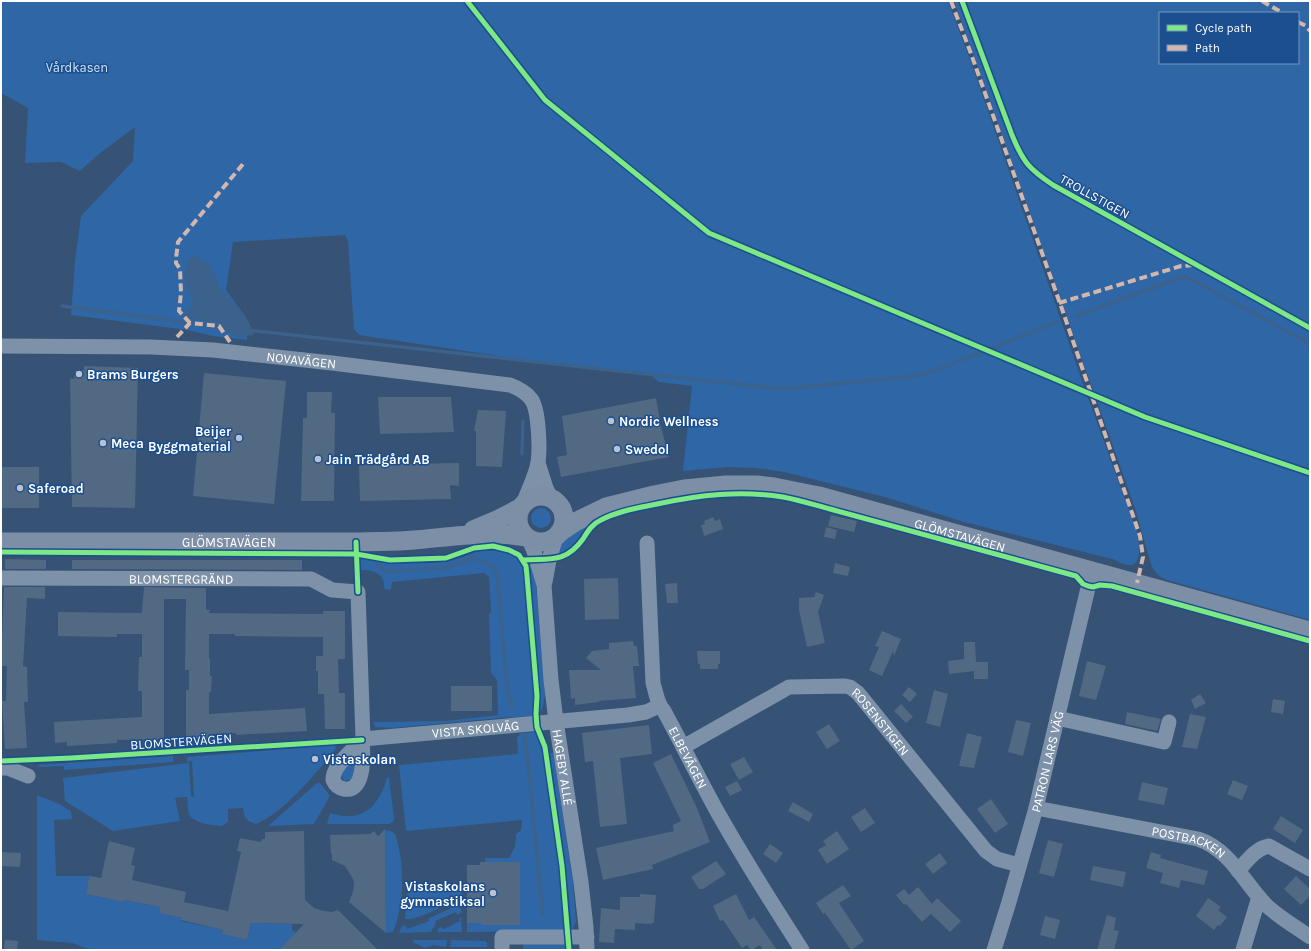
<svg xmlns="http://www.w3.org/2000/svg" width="1311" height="951" font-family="Karla,sans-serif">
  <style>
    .green { fill: #2f66a5; fill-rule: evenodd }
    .water { fill: #3b618d }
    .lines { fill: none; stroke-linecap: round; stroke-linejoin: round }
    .stream { stroke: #3b618d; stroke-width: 3.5 }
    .building { fill: #526984 }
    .minor { stroke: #7d92a8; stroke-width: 15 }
    .major { stroke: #7d8ea7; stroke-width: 19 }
    .quiet { stroke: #d1b7ad; stroke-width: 4; stroke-dasharray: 8 4; stroke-linecap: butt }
    .cycleway-casing { stroke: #1b4f8f; stroke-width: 8 }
    .cycleway { stroke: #7ce984; stroke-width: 5 }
    .poi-dot { fill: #b9c2ce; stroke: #1b4f8f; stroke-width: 1.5 }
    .labels { text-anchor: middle; stroke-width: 3; stroke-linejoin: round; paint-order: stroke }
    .park-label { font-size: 13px; fill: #cfe3fa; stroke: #1b4f8f }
    .street-label { font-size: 13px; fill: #fff; stroke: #1b4f8f }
    .poi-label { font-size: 13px; font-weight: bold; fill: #fff; stroke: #1b4f8f; text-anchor: start }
  </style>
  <rect width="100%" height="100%" fill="#365274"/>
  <path class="green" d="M1 1H948L971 62 1087 395 1137 532C1139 540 1143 563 1131 565 1125 566 1118 561 1112 559L964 522 885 497 784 472 756 468 728 467 683 471 692 386 659 382 649 374 525 360 359 335 354 329 348 241 345 235 233 242 226 290 246 317 247 340 213 336 188 330 71 315 75 261 81 216 133 161 135 127 99 154 80 171 61 162 25 163 28 108 1 93Z
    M954 1H1310V620L1167 580C1159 577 1155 573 1151 564L1135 508ZM1160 13H1298V63H1160Z
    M531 518a10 10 0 1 1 20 0a10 10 0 1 1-20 0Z
    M591 521 572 546 555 557 563 538Z
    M485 550C496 551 513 551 519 561 527 571 526 607 527 621 530 653 535 685 533 716L500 718 391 728 375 727 373 722 446 721 498 715 497 680 491 673 489 613H491L489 577 484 573 392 582 391 590 384 589C386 573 373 570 360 570V559C366 557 383 562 391 563 408 564 426 563 443 562 458 561 471 552 485 550Z
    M532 564 536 584 545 694 543 707 539 714 540 694 531 584 528 565Z
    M534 732 538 736 542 750 560 873 565 931 467 932V923H481V925H520L519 862H485V858H509L515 847 516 834 521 830 522 820 406 831 399 765 518 754 517 738 521 733Z
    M336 745 335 750C315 774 285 812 256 824 245 821 244 817 243 808L228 809V822L222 826C214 826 195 823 190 816 187 811 188 803 187 797L175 798 180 821 113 831 65 801 63 778 189 763 191 796 194 797 192 761 187 762V757Z
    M550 753H553L554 757 573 882 576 922 572 930 566 871Z
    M173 756V762L64 770V766L41 767 37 765Z
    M351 759 356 760 358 766 351 779 345 781 342 778 341 775Z
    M389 777 394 818 393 822 389 824H327L330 813C362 823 378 808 387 778Z
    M317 783H320L330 796 314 824 268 826Z
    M37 795 59 804 71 811 72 819 54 820 56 876H89L86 894 124 902 125 900 160 907 159 913 182 918 181 921 223 930 222 934 247 940 251 923 292 924V931H295V937L279 950H91L72 943 37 940Z
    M385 830 391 831 395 834C405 862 405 904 393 932L386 933Z
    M462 885V896C451 903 417 921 405 919L408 886Z
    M456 906H459L462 912 457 915 456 912 435 921 436 923 431 932 399 933 402 926H406L407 929 429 921V918Z
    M461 917 462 932H438V929L440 927 444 929 460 921 459 918Z
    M414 940H447L446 947 433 945 425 948 413 942Z
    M451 940 485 941 487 943V947H450Z
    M526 943 566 944V950H523V945Z"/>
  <path class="water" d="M193 255 210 265 220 288 239 308 249 322 254 335 239 337 227 332 224 324 181 317 190 309 193 300C184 282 179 273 193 255Z"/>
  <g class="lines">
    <path class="stream" d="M62 306 230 328
      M1076 316 1185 276 1310 344
      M248 330 773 388H791L910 377 937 370 1057 322
      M522 454 523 421
      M377 564 383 570 391 571 449 567 473 558 492 566 497 575 507 687 512 706
      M525 735 543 914"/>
  </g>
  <path class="building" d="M84 366 138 368 135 508 72 507 70 378 74 379 75 370H84Z
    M204 373 286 381 274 504 193 496Z
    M307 392H332L331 413H335L334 501H301L303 418H307Z
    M378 397H451L454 432 380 434Z
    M656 398 661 427 669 457 561 477 557 457 567 455 562 416Z
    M478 410 506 411 502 467 476 466V431H474Z
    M459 463V486L450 485 451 499 360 501 359 465Z
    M1 467H39V508H1Z
    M831 515 857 521 854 532 828 526Z
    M713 517 715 521 720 519 723 529 704 536 701 525 705 524 704 521Z
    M826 527 837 530 835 539 824 537Z
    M5 559 46 560V569H5Z
    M72 560H302V570L72 569Z
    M835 563 850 567 848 576 833 573Z
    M618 578 619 619 585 620 584 579Z
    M677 583 678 603H667L665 584Z
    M4 587H45V599L27 598 23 666 27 667 28 702H24L27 748 5 749 2 701H6L7 666H1Z
    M144 587 206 588V610H210L209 613 323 614V611H345V659H338L339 693H345V729H325L324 694H318V671H316V656H323V637L235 636V634H209V659H210V676H212L211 692H209V714L305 708 307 731 236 735V733L209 734V739H186V690H189V670H185L186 599H164V739L117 740V743L67 746V742L55 743 54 722 142 717V691H138L139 657H142V634H117V637L58 636V612L142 613Z
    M816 592 824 595 818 612 825 643 807 647 799 610V598L814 597Z
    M882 631 901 639 894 656 893 651 882 676 869 670 879 647 875 646Z
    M633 641 634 646H637L639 666H633L636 698 599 701V702L575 705V698L571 699 569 670H601L586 658 592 651 609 649V643Z
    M964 642H975L976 662H988V679H974V671L949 674 948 661 964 659Z
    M697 651H720V664H718V669H700V664H698Z
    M1087 661 1106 666 1096 700 1079 696Z
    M451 686H492V711H451Z
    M909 687 917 694 910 702 902 695Z
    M934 690 948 694 940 727 926 723Z
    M1200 694 1206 703 1195 709 1191 700Z
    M1273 699 1285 701 1283 714 1271 712Z
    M901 704 913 717 906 723 894 711Z
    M1127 712 1161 719 1157 731 1125 724Z
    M1190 714 1206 717 1197 749 1182 747Z
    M1016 720 1031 723 1023 756 1008 752Z
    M829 724 840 741 827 749 816 732Z
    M649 725 652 754 620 758 627 824 600 827 593 761 585 762 582 733Z
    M967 733 982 737 974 768 959 766Z
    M671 754 697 808 710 842 652 865 653 869 603 880 596 848 674 831 673 825 681 821 653 763Z
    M744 757 753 772 739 780 730 764Z
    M1233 780 1248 786 1242 800 1227 794Z
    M737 781 742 790 730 796 725 787Z
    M1142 782 1168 788 1164 805 1138 800Z
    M991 799 1008 824 995 833 977 809Z
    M793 802 813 814 809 822 788 811Z
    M865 808 875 823 861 832 851 817Z
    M1281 816 1303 830 1295 843 1273 829Z
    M385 829 386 933 349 902 353 892 354 882 352 877 345 866 332 860V854H331L330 835 370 834 374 831 378 836Z
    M304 831 305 900 314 908 324 911 332 912 338 910 378 950H279L304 924 251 923 247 940 222 934 223 930 181 920 182 918 159 913 160 907 125 900 124 902 86 894 89 876 101 878 109 841 135 848 131 865 135 866 132 880 186 892 184 902 228 911 241 852 237 851 240 838 261 842 262 839H265V832Z
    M837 831 849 849 827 864 818 850 826 845 823 841Z
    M1048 840 1063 844 1054 877 1039 873Z
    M770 844 783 853 776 863 763 854Z
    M1 852 21 853 20 867 1 866Z
    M1151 852 1161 855 1160 858 1208 871 1204 885 1181 880 1179 888 1160 883 1163 873 1146 868Z
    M940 853 947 863 933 874 925 864Z
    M716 861 726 874 703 889H699L691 877Z
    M480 862H520V925H481V923H467V865H480Z
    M1093 866 1126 872 1123 887 1090 880Z
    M1296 876 1310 889V896L1301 905 1284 889Z
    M843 885 851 896 839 903 864 941 851 950 825 913 823 914 816 903Z
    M918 887 932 904 937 898 961 921 950 932 931 914 922 922 906 904 904 905 896 895 904 889 909 895Z
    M640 894 656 895 654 922 651 924 635 923V930L615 929 614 943 599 942 601 908 620 910V897H640Z
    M736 894 749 920 754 917 777 950H763L760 945 752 950H751L747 945 742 948 723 920 720 921 713 906Z
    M1208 898 1221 907 1218 910 1227 917 1220 926 1218 925 1214 930 1196 916Z
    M1107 915 1116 918 1114 930 1119 931 1114 950H1097Z
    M1045 916 1060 920 1055 939 1040 935Z
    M5 940 18 941 17 950H4Z"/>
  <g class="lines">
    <g class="minor">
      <path id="s1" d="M1 346 151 347 213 350 332 363 510 385C518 388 526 392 531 399 539 409 540 449 538 463 535 477 528 491 523 504"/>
      <path d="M538 463 546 488 551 498"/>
      <path id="s2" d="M529 539 534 551 544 585 551 680 556 721 581 882 586 927 587 950"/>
      <path id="s3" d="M647 543 653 683C656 692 657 704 664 711 682 744 699 779 718 813 744 859 773 905 802 950"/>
      <path id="s4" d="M2 578 311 579 332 590 358 592 363 739 362 740C363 752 366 793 344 789 339 788 335 785 333 780 332 766 353 750 362 740"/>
      <path d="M545 582 549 560 556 537"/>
      <path d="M1057 718 1164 742 1169 722"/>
      <path id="s5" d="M363 739 628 715 646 712 659 706"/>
      <path id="s6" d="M683 747 789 687 845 686 850 687 858 693 986 851 997 859 1019 865"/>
      <path d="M1 768H8L28 776"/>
      <path id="s7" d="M1036 808 1198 839C1229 849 1244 882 1265 904 1277 916 1296 927 1310 937"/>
      <path d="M1238 871C1246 862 1256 848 1269 846L1310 869"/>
      <path d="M502 950V937H587"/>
      <path id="s8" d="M994 950 1009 902 1036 808 1092 571"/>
      <path d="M1243 950 1259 897"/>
    </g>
    <g class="major">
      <circle cx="541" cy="519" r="23"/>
      <path d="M473 530 499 519 520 508"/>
      <path id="s9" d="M560 532 575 522 606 507 654 495 684 489 726 485H757L774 487 819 496 1310 631"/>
      <path id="s10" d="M1 542H356C375 541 395 542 414 540 451 537 489 530 526 537"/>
    </g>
    <path class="quiet" d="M951 1 970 51 1062 309 1140 536 1143 557 1137 583
      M1262 1 1283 13
      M1298 22 1306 26 1310 31
      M1059 303 1181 266 1194 265
      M190 323 179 311 181 293 180 269 176 263V259L178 242 243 164
      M177 337 190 323 219 326 230 342"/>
    <g class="cycleway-casing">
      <path id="cycleway" d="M467 1 545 100 709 233 1145 417 1310 473
        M962 1 1012 135C1023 162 1029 169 1053 185L1310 328
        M356 542 358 592
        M1 552 356 554 390 560 446 558 474 548 493 546 509 550 519 555 526 566 527 576 537 696 536 714 537 727 545 747 562 866 569 950
        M523 560C549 558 565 564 583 539 588 531 592 524 601 520 618 511 638 508 657 504 699 495 740 490 783 497 799 500 815 505 830 509L1076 576 1083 584 1088 586 1093 587 1100 585 1112 586 1310 641
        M1 761 71 758 362 740"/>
    </g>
    <use href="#cycleway" class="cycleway"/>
  </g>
  <g class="poi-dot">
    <circle cx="79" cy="374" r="4"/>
    <circle cx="611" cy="421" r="4"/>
    <circle cx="239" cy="438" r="4"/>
    <circle cx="103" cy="443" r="4"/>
    <circle cx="617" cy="449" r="4"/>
    <circle cx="318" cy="459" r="4"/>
    <circle cx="20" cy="488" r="4"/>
    <circle cx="315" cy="759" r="4"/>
    <circle cx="493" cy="893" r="4"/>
  </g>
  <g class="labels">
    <g class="park-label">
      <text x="77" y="72">Vårdkasen</text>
    </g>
    <g class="street-label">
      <text transform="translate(1095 196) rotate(29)" y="5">TROLLSTIGEN</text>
      <text dy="5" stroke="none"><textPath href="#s1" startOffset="301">NOVAVÄGEN</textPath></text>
      <text dy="5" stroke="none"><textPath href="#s9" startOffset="415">GLÖMSTAVÄGEN</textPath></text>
      <text dy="5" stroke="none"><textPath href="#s10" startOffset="228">GLÖMSTAVÄGEN</textPath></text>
      <text dy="5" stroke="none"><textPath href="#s4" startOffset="179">BLOMSTERGRÄND</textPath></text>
      <text dy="5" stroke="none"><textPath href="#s6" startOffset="229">ROSENSTIGEN</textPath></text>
      <text dy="5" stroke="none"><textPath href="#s5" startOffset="113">VISTA SKOLVÄG</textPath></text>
      <text transform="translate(181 741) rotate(-4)" y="5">BLOMSTERVÄGEN</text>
      <text dy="5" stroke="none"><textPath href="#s3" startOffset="223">ELBEVÄGEN</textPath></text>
      <text dy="5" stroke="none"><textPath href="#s8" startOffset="196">PATRON LARS VÄG</textPath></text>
      <text dy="5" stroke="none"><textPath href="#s2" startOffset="232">HAGEBY ALLÉ</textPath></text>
      <text dy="5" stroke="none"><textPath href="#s7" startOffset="157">POSTBACKEN</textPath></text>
    </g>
    <g class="poi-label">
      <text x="87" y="379">Brams Burgers</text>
      <text x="619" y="426">Nordic Wellness</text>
      <text x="231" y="436" text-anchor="end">Beijer<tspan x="231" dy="15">Byggmaterial</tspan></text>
      <text x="111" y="448">Meca</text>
      <text x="625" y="454">Swedol</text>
      <text x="326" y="464">Jain Trädgård AB</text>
      <text x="28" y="493">Saferoad</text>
      <text x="323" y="764">Vistaskolan</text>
      <text x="485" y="891" text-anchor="end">Vistaskolans<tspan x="485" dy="15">gymnastiksal</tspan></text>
    </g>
  </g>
  <rect width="1311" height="951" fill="none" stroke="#ffffff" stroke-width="4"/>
  <rect x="1159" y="12" width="140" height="52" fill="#1b4f8f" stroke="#7695bc"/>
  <rect x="1167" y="25" width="20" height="6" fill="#7ce984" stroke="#7695bc"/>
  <text x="1195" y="32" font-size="12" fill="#ffffff">Cycle path</text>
  <rect x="1167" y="45" width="20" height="6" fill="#d1b7ad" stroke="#7695bc"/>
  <text x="1195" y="52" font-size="12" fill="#ffffff">Path</text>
</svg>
